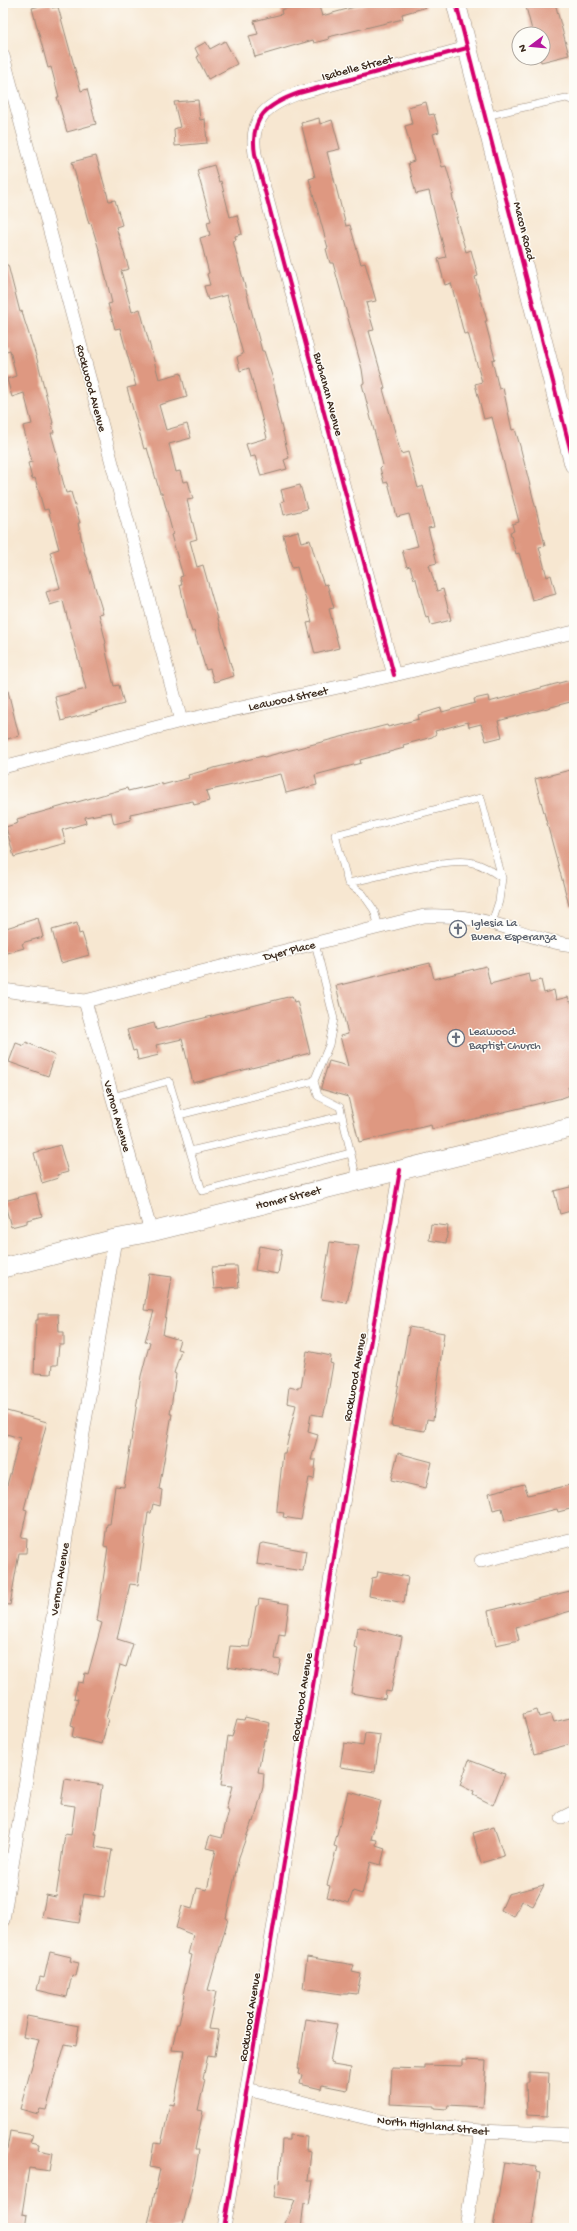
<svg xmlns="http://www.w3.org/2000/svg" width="577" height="2231" font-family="'Gochi Hand',sans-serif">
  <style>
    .building { fill: #de9881 }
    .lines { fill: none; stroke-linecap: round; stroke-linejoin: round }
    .lane-casing { stroke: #998878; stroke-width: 8 }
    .street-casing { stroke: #998878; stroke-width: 14 }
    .secondary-casing { stroke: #998878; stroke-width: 20 }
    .lane { stroke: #fff; stroke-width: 7 }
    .street { stroke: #fff; stroke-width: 13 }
    .secondary { stroke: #fff; stroke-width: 19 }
    .cycleway-casing { stroke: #fdfcf7; stroke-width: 6 }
    .cycleway { stroke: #d6006c; stroke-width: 4 }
    .labels { text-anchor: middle; stroke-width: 3; stroke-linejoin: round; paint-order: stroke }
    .street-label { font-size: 12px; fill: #3b2a1e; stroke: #fdfcf7 }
    .worship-label { font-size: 12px; fill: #5b616d; stroke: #fdfcf7; text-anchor: start }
  </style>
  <rect width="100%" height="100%" fill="#fdfcf7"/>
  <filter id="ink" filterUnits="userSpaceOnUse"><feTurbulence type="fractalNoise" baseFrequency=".025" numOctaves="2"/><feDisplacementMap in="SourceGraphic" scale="8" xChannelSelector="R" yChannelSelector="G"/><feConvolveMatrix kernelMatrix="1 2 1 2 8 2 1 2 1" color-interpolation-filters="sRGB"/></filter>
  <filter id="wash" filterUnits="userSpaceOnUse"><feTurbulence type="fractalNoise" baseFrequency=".012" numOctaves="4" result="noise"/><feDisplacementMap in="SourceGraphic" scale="16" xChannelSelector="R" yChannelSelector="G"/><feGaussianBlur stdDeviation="0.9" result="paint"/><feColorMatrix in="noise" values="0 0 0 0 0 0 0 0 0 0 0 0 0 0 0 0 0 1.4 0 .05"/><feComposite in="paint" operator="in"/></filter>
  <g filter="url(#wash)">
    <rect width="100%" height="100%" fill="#f7e7d1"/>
    <g id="blocks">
      <path class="building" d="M51 3 52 8 58 7 81 91 87 89 96 124 67 132 57 97H59L51 67 48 68 32 8Z
        M298 3H318L322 16 369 3H426L427 7 402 14 403 19 328 37 329 39 314 43 313 40 255 57 249 36 258 34 254 21 282 14 281 10 299 5Z
        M525 3H555L569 55 541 62 540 58H543V34H533Z
        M225 41 237 64 208 79 197 57 199 56 195 48 206 42 210 49Z
        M198 100 200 120 205 119 207 143 175 146 174 129 180 127 174 102Z
        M426 102 429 115 434 114 439 132 433 134 442 167 446 166 454 194 452 195 458 217H456L466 252 471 250 478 276 475 277 487 321H485L495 359 492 360 499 389 503 388 512 430 515 429 520 446 544 541 545 546 539 547 547 577 551 575 556 594 532 600 519 553 516 554 510 532 514 531 512 524 519 522 492 417 484 419 475 384 482 382 468 333 464 334 451 283 445 285 438 259 446 257 429 191 416 194 408 163 414 161 405 126 412 124 408 107Z
        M319 118 320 124 332 120 340 149 327 152 346 226 350 225 361 264 365 263 376 301 366 303 374 330 369 331 385 388 383 389 401 454 408 452 418 488 423 486 434 527 428 528 437 563 429 565 437 591 443 589 451 620 431 625 429 617 426 618 416 579H414L410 566 407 567 402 550 418 546 409 514 397 517 388 482 384 483 380 468 383 465 362 384 364 383 362 369 333 263H330L326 249 328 248 309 179 315 177 301 123Z
        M96 156 109 201 115 200 122 225 116 227 129 269 121 271 132 312 140 309 159 379 181 373 187 397 159 405 166 430 187 424 191 438 169 444 176 472 180 471 183 482 188 481 193 499 187 500 197 539 190 541 197 567 203 565 234 676 214 682 210 669 206 670 194 631 192 632 188 619 180 585H182L180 577 183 576 171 535 173 534 162 493H160L147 448 144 449 127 388 136 386 120 328 115 329 108 304 112 303 100 253 91 223 89 224 72 162Z
        M214 165 219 182 221 181 230 217 237 215 242 234 235 236 236 240 233 241 262 351H264L272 376 278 403 276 404 289 458 284 460 287 469 261 476 255 456 250 457 246 444 267 438 249 368 240 371 237 357 243 354 227 295 208 300 204 286 210 285 207 274 209 273 200 238 210 235 207 222 211 221 197 170Z
        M3 265H8L20 312 22 311 24 319 37 359 53 423H52L54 433H51L60 465 59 466 66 493 71 492 80 523H78L84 551 103 613 99 614 106 643 105 644 107 656 114 686 119 685 124 704 61 721 55 697 86 689 63 601 50 605 46 592 60 588 50 552 59 549 48 509 44 510 35 478 32 479 28 463 32 462 23 426 32 424 24 393 12 397 7 379 16 376 10 350 3 352Z
        M300 485 307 509 284 515 281 502 284 501 281 490Z
        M298 531 301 542 310 540 320 574 324 585 327 584 334 608 329 609 339 648 315 654 307 623 312 622 297 567 292 568 283 535Z
        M574 679V701L498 721 502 737 486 741 481 724 469 727 468 722 435 731 436 734 432 737 403 745 404 748 360 760 361 763 315 775 317 785 286 793 281 774 206 791 209 801 194 805 193 801 130 814 131 820 114 824 111 812 85 817 86 823 62 830 66 843 14 857 6 827 18 823 17 819 127 788 128 791 162 783V785L189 778 188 775 218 767 263 756 264 757 387 725 388 727 419 719 418 715 441 708 442 712 475 703 474 699 488 696 489 702Z
        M8 691 19 736 3 740V692Z
        M574 769V909H570L535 779Z
        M38 918 43 937 25 942 22 944 24 948 3 954V929Z
        M77 923 79 934 82 933 89 955 61 963 52 930Z
        M430 963 434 979 486 966 490 984 529 974 531 982 541 980 544 993 554 990 556 1000 568 997 570 1002 574 1001V1086L568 1087 570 1095 562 1098 432 1129 431 1125 359 1142 348 1097 321 1089V1087L329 1061 348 1066 340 1036 348 1034 336 986Z
        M292 996 294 1002 297 1001 310 1053 193 1083 182 1039 156 1045 159 1055 138 1060 136 1050 133 1051 127 1030 154 1023 156 1030Z
        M26 1042 55 1056 48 1076 9 1062 16 1043 24 1046Z
        M60 1145 68 1172 57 1175 58 1178 42 1183 34 1153Z
        M574 1186V1210L560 1214 554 1191Z
        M36 1193 42 1216 27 1220V1223L11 1227 4 1201Z
        M431 1224 448 1226 446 1243 429 1240Z
        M330 1242 359 1246 347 1303 321 1299Z
        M259 1246 282 1250 278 1274 255 1270Z
        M231 1266H237L239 1287 214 1289 212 1267Z
        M149 1274 172 1277 163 1335 180 1340 177 1349 181 1350 174 1373 176 1374 170 1414H172L159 1489 162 1490 160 1506 153 1504 151 1513H148L138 1585 130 1584 117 1639 133 1644 126 1667 120 1665 106 1718 108 1719 102 1744 72 1737 74 1727 71 1726 78 1699 74 1698 78 1682 83 1683 85 1673 88 1674 102 1623 97 1621 108 1547 104 1546 107 1524H110L115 1486 124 1487 141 1376 150 1342 145 1341 154 1311 144 1310Z
        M38 1314H58L59 1332H64V1345H59L57 1365H52L51 1374 34 1373 36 1320H38Z
        M409 1327 444 1333 433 1420 427 1419 425 1431 391 1426Z
        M307 1351 331 1356 330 1363 333 1364 326 1405 323 1416 311 1414 308 1432 318 1435 311 1460H316L314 1479 309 1478 301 1520 283 1517 284 1513 277 1512V1509L283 1453H285L296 1405 287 1403 289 1387 298 1389V1387H301Z
        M3 1410 47 1422 24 1509 27 1510 21 1538 27 1539 26 1553H19L10 1605 3 1604V1485H7L20 1438 3 1433Z
        M398 1453 432 1462 426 1488 391 1480Z
        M524 1484 528 1495 574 1484V1508L558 1512 557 1509 505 1521 502 1508 493 1510 489 1493Z
        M264 1543 306 1551 303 1571 257 1564 260 1544Z
        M378 1571 408 1577 404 1603 369 1596 372 1578 377 1577Z
        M574 1590V1610L516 1627 519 1640 496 1645 488 1611Z
        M259 1599 289 1604 285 1635 279 1634 275 1659 281 1660 278 1675 227 1667 230 1646 249 1647 256 1606H258Z
        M360 1627 402 1637 391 1692 386 1691 385 1699 351 1693 358 1648 354 1647 357 1628Z
        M537 1710 539 1717 551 1714 554 1722 574 1717V1743L534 1754 523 1714Z
        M245 1717 270 1723 266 1740H264L258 1772 264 1773 263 1787 254 1822 252 1821 239 1857 226 1918 228 1919 208 1990 216 1992 208 2029 219 2030 215 2056 208 2055 203 2079 205 2080 198 2110 203 2111 195 2150H199L195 2175 182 2228H152V2225L148 2224 160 2169 150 2167 154 2143 161 2144 170 2104 174 2105 184 2051 172 2050 177 2024H179L185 1995 183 1994 192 1955 188 1954 193 1935 176 1928 182 1906 192 1909 197 1888 207 1890 216 1850 206 1848 210 1835 222 1838 229 1810 226 1809 232 1786 221 1785 228 1736 232 1737 237 1719 244 1720Z
        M365 1733 380 1735 375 1772 340 1767 344 1743 363 1746Z
        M469 1760 505 1774 493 1805 473 1795 474 1792 460 1785Z
        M65 1779 102 1785 95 1834H97L95 1847 112 1850 104 1897 84 1894 79 1923 42 1917 46 1895 56 1897 65 1834 71 1835 75 1806 61 1804Z
        M348 1792 381 1801 371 1839 377 1840 376 1845 385 1848 381 1865 371 1862 362 1894 353 1891 349 1903 327 1897 330 1886 327 1885 337 1847 334 1846Z
        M494 1827 504 1856 481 1863 473 1833Z
        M544 1885 533 1906 522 1901 514 1917 501 1910 508 1894Z
        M50 1952 71 1957 70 1961 79 1963 76 1976 72 1975 67 1997 37 1990 40 1977 44 1978Z
        M307 1957 354 1965 352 1972 361 1974 357 1994 348 1993V1994H341L303 1988Z
        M27 2016 79 2026 76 2046 65 2044 46 2110 40 2109 38 2114 20 2109 39 2040 23 2037Z
        M306 2019 337 2024 330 2062 333 2063V2065L351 2068 347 2090 322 2085 321 2089 300 2084 302 2075 299 2074 300 2069H298Z
        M462 2060 486 2061 483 2107 448 2105 447 2109 434 2108V2106L390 2104 392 2068 424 2069V2065L462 2066Z
        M529 2072 549 2073 547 2116 527 2115 526 2082H529Z
        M10 2131 33 2135 30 2142 39 2144 38 2150 53 2153 50 2171 29 2168 22 2214 27 2215 25 2228H3V2175Z
        M289 2135 307 2137 306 2150 311 2151 308 2181H313L309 2204 304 2203 301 2228H283L295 2200 274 2197 276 2183 279 2184 282 2140H289Z
        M504 2162 537 2167 536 2172 540 2173 532 2226 527 2225V2228H493Z"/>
    </g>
  </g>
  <g filter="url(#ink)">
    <use href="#blocks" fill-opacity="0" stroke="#998878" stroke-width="1"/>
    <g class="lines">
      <g class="lane-casing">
        <path id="lane" d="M485 116 566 98 574 101
          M348 883C377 877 443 858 469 862 482 864 492 871 502 878
          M379 927 374 910 363 894 348 883 335 835 481 798 502 878 499 901 492 923
          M315 943 334 1019 329 1045 314 1081 318 1096 340 1107 357 1180
          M112 1097 169 1081 202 1191 351 1153
          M179 1115 314 1081
          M190 1151 342 1116"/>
      </g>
      <g class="street-casing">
        <path id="street" d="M3 56 181 721
          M394 675 255 154C249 117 268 104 299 93L467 48
          M3 767 181 721 394 675 574 632
          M3 990 85 1001 424 916C447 915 469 917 491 923 519 930 545 943 574 945
          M85 1001 151 1232
          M481 1561 574 1539
          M562 1818 574 1812
          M3 1920 115 1239
          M247 2089 388 2123 481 2131 574 2135
          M224 2228 341 1515 400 1170
          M466 2228 481 2131"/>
      </g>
      <g class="secondary-casing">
        <path id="secondary" d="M456 3 574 464
          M3 1268 115 1239 151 1232 574 1127"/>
      </g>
      <use href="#lane" class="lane"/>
      <use href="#street" class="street"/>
      <use href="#secondary" class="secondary"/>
      <g class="cycleway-casing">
        <path id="cycleway" d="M456 3 574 464
          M394 675 255 154C249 117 268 104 299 93L467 48
          M224 2228 341 1515 400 1170"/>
      </g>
      <use href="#cycleway" class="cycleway"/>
    </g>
  </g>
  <defs>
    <g id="church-ring" transform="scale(0.9)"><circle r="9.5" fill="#fdfcf7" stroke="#6b7280" stroke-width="1.5"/><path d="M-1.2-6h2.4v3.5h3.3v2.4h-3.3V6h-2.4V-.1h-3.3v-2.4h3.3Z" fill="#6b7280"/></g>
  </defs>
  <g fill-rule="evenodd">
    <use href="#church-ring" x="458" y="929"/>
    <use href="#church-ring" x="456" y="1038"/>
  </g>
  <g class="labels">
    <g class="street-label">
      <text transform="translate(357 67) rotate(-15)" y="4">Isabelle Street</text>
      <text transform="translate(525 231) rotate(76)" y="4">Macon Road</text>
      <text transform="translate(92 388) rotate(75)" y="4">Rockwood Avenue</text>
      <text transform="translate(329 394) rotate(75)" y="4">Buchanan Avenue</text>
      <text transform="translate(288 698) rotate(-12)" y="4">Leawood Street</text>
      <text transform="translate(289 950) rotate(-14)" y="4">Dyer Place</text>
      <text transform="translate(118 1116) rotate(74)" y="4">Vernon Avenue</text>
      <text transform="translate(288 1197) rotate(-14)" y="4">Homer Street</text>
      <text transform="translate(354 1377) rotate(-80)" y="4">Rockwood Avenue</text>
      <text transform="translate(59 1579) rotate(-81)" y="4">Vernon Avenue</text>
      <text transform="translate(301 1697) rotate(-81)" y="4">Rockwood Avenue</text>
      <text transform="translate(249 2017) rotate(-81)" y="4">Rockwood Avenue</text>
      <text transform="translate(433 2125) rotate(6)" y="4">North Highland Street</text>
    </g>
    <g class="worship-label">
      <text x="471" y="926">Iglesia La<tspan x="471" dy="14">Buena Esperanza</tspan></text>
      <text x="469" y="1035">Leawood<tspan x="469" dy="14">Baptist Church</tspan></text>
    </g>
  </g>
  <rect width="577" height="2231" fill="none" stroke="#fdfcf7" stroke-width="16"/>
  <g transform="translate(531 46) rotate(254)"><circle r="19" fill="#fdfcf7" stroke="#afa8a0"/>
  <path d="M0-3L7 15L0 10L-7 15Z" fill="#b5179e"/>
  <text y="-6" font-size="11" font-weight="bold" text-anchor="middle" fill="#3b2a1e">N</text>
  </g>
</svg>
